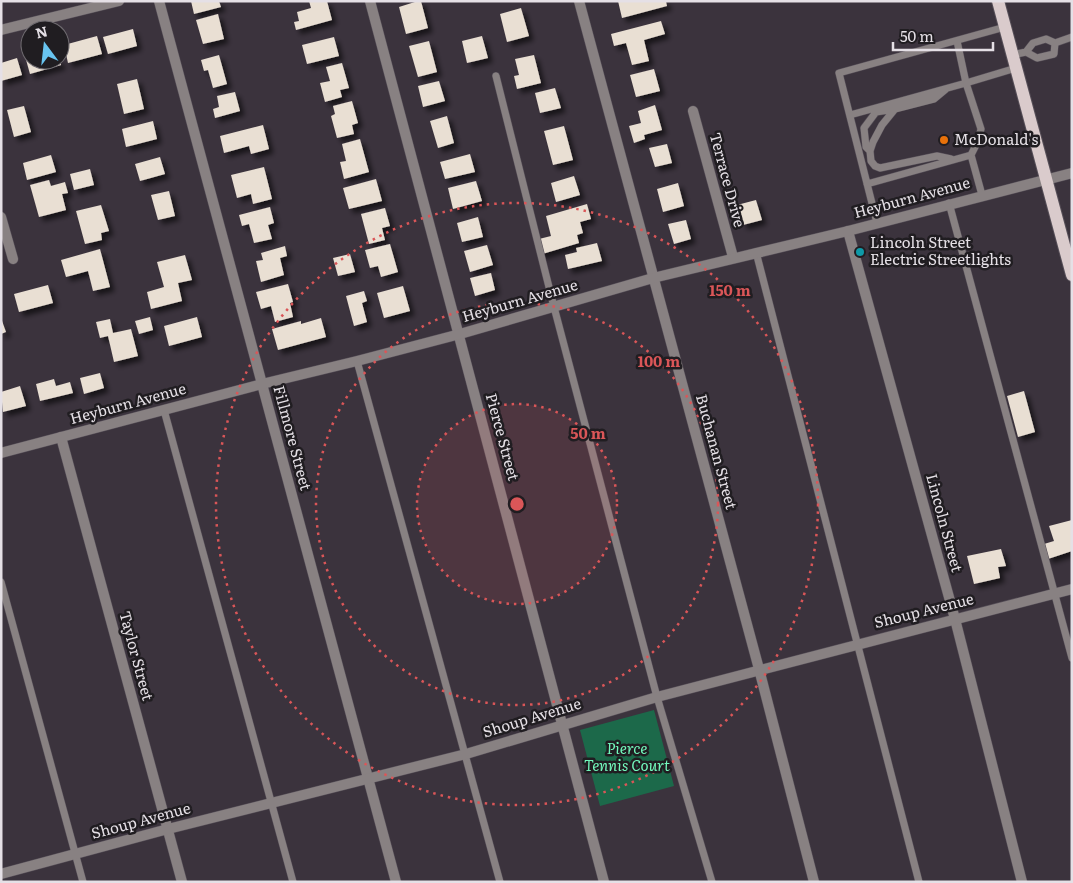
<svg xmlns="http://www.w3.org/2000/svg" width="1073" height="883" font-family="Literata,serif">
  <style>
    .green { fill: #1c694a }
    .building { fill: #e9dfd3; filter: url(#shadow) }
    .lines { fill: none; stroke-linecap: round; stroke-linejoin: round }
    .service-casing { stroke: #564f58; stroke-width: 8 }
    .minor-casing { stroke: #564f58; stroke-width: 11 }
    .tertiary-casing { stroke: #564f58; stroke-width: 11 }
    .primary-casing { stroke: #564f58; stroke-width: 14 }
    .service { stroke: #888182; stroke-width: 7 }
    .minor { stroke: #888182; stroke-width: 10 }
    .tertiary { stroke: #888182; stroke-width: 10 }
    .primary { stroke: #dacbcc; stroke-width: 12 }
    .ring { fill: none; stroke: #da5658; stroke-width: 2.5; stroke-dasharray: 2.5 5 }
    .food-dot { fill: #e8710a; stroke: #201d21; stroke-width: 2 }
    .culture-dot { fill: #0f9aa8; stroke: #201d21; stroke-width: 2 }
    .labels { text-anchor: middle; stroke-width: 5; stroke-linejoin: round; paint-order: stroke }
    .poi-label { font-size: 15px; fill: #e5e0e6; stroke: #201d21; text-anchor: start }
    .street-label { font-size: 15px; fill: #e5e0e6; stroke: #201d21 }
    .park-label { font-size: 15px; font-style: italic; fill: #73f9bd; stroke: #201d21 }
    .centre { fill: #da5658; stroke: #201d21; stroke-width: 2.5 }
    .ring-label { font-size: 15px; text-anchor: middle; font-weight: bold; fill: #da5658; stroke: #201d21; stroke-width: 5; stroke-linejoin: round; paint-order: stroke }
  </style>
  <defs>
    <filter id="shadow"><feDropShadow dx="4.5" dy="4.5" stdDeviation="2.5" flood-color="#0009"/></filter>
  </defs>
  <rect width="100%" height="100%" fill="#3b333d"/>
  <path class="green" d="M654 710 674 786 600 806 580 730Z"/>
  <path class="building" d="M191 1H219L221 7 194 14Z
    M309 1H327L332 20 296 30 294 22 299 21 297 12 311 8Z
    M418 1H421L428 28 406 34 399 7Z
    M618 1H666L667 6 622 18Z
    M521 8 529 36 507 42 500 14Z
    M218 14 224 39 203 44 196 20Z
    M661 21 665 34 644 40 649 61 632 65 626 43 614 46 611 34Z
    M133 29 137 46 108 54 103 37Z
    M97 36 102 54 68 63 64 45Z
    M482 36 488 58 467 63 462 41Z
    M334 37 339 56 307 64 302 45Z
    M429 41 437 72 418 77 409 46Z
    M30 55V60H60L61 65 30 74 25 56Z
    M219 55 227 84 213 88 208 70 204 71 201 60Z
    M534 55 541 83 517 89 514 76 519 75 515 59Z
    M17 58 22 75 1 81V63Z
    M342 63 349 88 340 90 342 97 325 102 320 83 330 81 326 67Z
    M654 69 660 91 636 97 630 75Z
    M137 79 144 109 124 114 117 84Z
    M439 81 445 101 423 107 418 86Z
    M555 88 561 108 540 113 535 93Z
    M235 92 240 111 215 118 213 109 219 107 217 96Z
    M352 101 358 123 352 125 354 134 337 138 331 116 335 114 333 106Z
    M655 105 662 130 644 135 645 139 634 143 629 126 641 123 638 111Z
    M24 106 31 132 14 137 7 110Z
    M447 116 454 143 438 148 430 121Z
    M153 121 157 139 126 147 122 129Z
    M263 125 269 149 251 154 249 146 224 153 220 136Z
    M564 126 573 160 553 165 544 131Z
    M360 139 369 172 344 179 340 162 346 161 342 144Z
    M667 144 672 163 655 167 649 148Z
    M470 154 475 172 445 179 440 162Z
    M51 155 56 172 27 180 23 163Z
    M160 157 165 174 140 181 135 164Z
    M264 167 272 199 253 204 251 194 237 198 231 175Z
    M90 169 94 185 74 190 70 174Z
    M574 176 580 195 556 202 551 183Z
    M376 179 382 201 349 209 343 188Z
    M49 180 51 186 65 182 68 193 62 194 66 210 39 217 30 185Z
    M476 181 482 201 453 209 448 188Z
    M678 183 684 206 663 212 657 189Z
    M169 191 175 216 158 220 151 195Z
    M756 200 762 220 743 225 737 205Z
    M587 204 591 219 580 222 583 233 577 235 579 243 539 255 535 240 551 236 546 216Z
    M101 205 109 231 101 233 102 240 85 244 76 211Z
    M270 207 274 223 268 225 272 239 254 243 249 224 242 226 239 215Z
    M385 208 390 226 382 228 385 240 369 244 361 214Z
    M478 217 483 237 462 242 457 223Z
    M686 220 691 239 674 244 668 224Z
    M597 243 602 261 568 269 565 255 577 252 576 248Z
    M390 244 398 272 381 277 378 266 370 268 365 250Z
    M487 245 493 265 470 272 464 251Z
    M285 246 287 256 280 258 284 275 261 282 256 261 263 260 261 253Z
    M100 249 110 287 93 291 88 271 66 277 61 260Z
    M350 254 355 272 338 276 333 258Z
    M185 255 192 280 178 283 182 301 151 309 147 292 164 287 157 262Z
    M491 273 495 290 475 296 470 278Z
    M288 284 293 302 290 303 293 317 275 322 271 306 261 309 256 292Z
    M48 285 53 303 19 312 14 294Z
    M403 286 410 311 384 318 377 293Z
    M364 291 367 301 362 303 367 322 354 326 346 296Z
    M150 317 153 330 139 334 135 321Z
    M197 317 202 337 169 346 164 326Z
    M1 318 6 332 1 334Z
    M321 318 326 337 278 350 272 329 301 321V324Z
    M110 319 113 333 131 329 138 356 114 362 108 336 100 338 96 322Z
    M100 373 104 388 84 394 80 378Z
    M54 379 56 386 70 382 73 393 40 401 36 384Z
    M20 386 26 406 3 412 1 392Z
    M1024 391 1035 432 1018 437 1007 396Z
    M1072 520V551L1048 559 1044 544 1054 541 1049 526Z
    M1001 549 1006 566 998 567 1000 578 974 584 967 556Z"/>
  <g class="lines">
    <g class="service-casing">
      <path id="service" d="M1026 52 1037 58 1054 54 1055 43
        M1012 55 1026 52 1033 43 1046 39 1055 43 1072 37
        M496 76 554 307 657 697 712 882
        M946 89 934 99 895 109 882 125 873 142 870 151 871 161 875 166 880 168 937 156 951 159
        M850 115 966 83 1016 68
        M870 151 866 147 864 128 876 112 895 109
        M971 155 982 195
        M867 184 971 155 978 141 981 129 966 83 957 41
        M949 203 1072 658
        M877 223 839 73 1005 27
        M756 252 919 882
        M357 361 500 882
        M164 410 293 882
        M1 582 83 882"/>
    </g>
    <g class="minor-casing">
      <path id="minor" d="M159 1 396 882
        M370 1 604 882
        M579 1 759 669 814 882
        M1 30 119 1
        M693 111 733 257
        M1 217 13 259
        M848 231 955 619 1022 882
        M61 437 182 882"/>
    </g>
    <g class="tertiary-casing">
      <path id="tertiary" d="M1 453 262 384 357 361 460 334 653 278 848 231 1072 173
        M1 874 168 829 466 754 657 697 1072 589"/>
    </g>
    <g class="primary-casing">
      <path id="primary" d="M998 1 1072 275"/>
    </g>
    <use href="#service" class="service"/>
    <use href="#minor" class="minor"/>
    <use href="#tertiary" class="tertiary"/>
    <use href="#primary" class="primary"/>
  </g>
  <circle cx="517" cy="504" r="100" fill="#da5658" fill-opacity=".12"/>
  <g class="ring">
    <circle cx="517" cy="504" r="100"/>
    <circle cx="517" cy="504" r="201"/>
    <circle cx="517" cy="504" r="301"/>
  </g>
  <circle class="food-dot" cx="944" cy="140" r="5"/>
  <circle class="culture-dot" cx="860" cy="252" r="5"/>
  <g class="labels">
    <g class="poi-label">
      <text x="954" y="145">McDonald's</text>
      <text x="870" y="248">Lincoln Street<tspan x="870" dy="17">Electric Streetlights</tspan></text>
    </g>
    <g class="street-label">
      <text transform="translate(727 180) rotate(75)" y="5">Terrace Drive</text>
      <text transform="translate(912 198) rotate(-15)" y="5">Heyburn Avenue</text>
      <text transform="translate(520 301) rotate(-16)" y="5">Heyburn Avenue</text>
      <text transform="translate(128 404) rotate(-15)" y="5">Heyburn Avenue</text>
      <text transform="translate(502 437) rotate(75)" y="5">Pierce Street</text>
      <text transform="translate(292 438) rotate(75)" y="5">Fillmore Street</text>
      <text transform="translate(716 452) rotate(75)" y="5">Buchanan Street</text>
      <text transform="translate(944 523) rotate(75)" y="5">Lincoln Street</text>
      <text transform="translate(924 611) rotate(-14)" y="5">Shoup Avenue</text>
      <text transform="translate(136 656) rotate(75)" y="5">Taylor Street</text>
      <text transform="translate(532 718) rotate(-17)" y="5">Shoup Avenue</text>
      <text transform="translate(141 821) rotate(-15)" y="5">Shoup Avenue</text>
    </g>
    <g class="park-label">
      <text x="627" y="754">Pierce<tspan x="627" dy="17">Tennis Court</tspan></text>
    </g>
  </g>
  <circle cx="517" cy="504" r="8" class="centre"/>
  <g class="ring-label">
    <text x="730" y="296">150 m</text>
    <text x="659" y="367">100 m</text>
    <text x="588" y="439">50 m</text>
  </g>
  <rect width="1073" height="883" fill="none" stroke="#e5e0e6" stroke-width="5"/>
  <g transform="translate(45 45) rotate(345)"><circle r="24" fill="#201d21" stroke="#6f6b70"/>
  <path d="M0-4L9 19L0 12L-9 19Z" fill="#68c4f0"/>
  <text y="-8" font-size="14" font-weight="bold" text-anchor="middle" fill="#e5e0e6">N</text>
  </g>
  <path d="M893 42v8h100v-8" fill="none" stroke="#e5e0e6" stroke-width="2.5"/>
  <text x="900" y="42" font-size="15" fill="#e5e0e6" stroke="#201d21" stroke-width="4" paint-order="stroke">50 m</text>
</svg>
